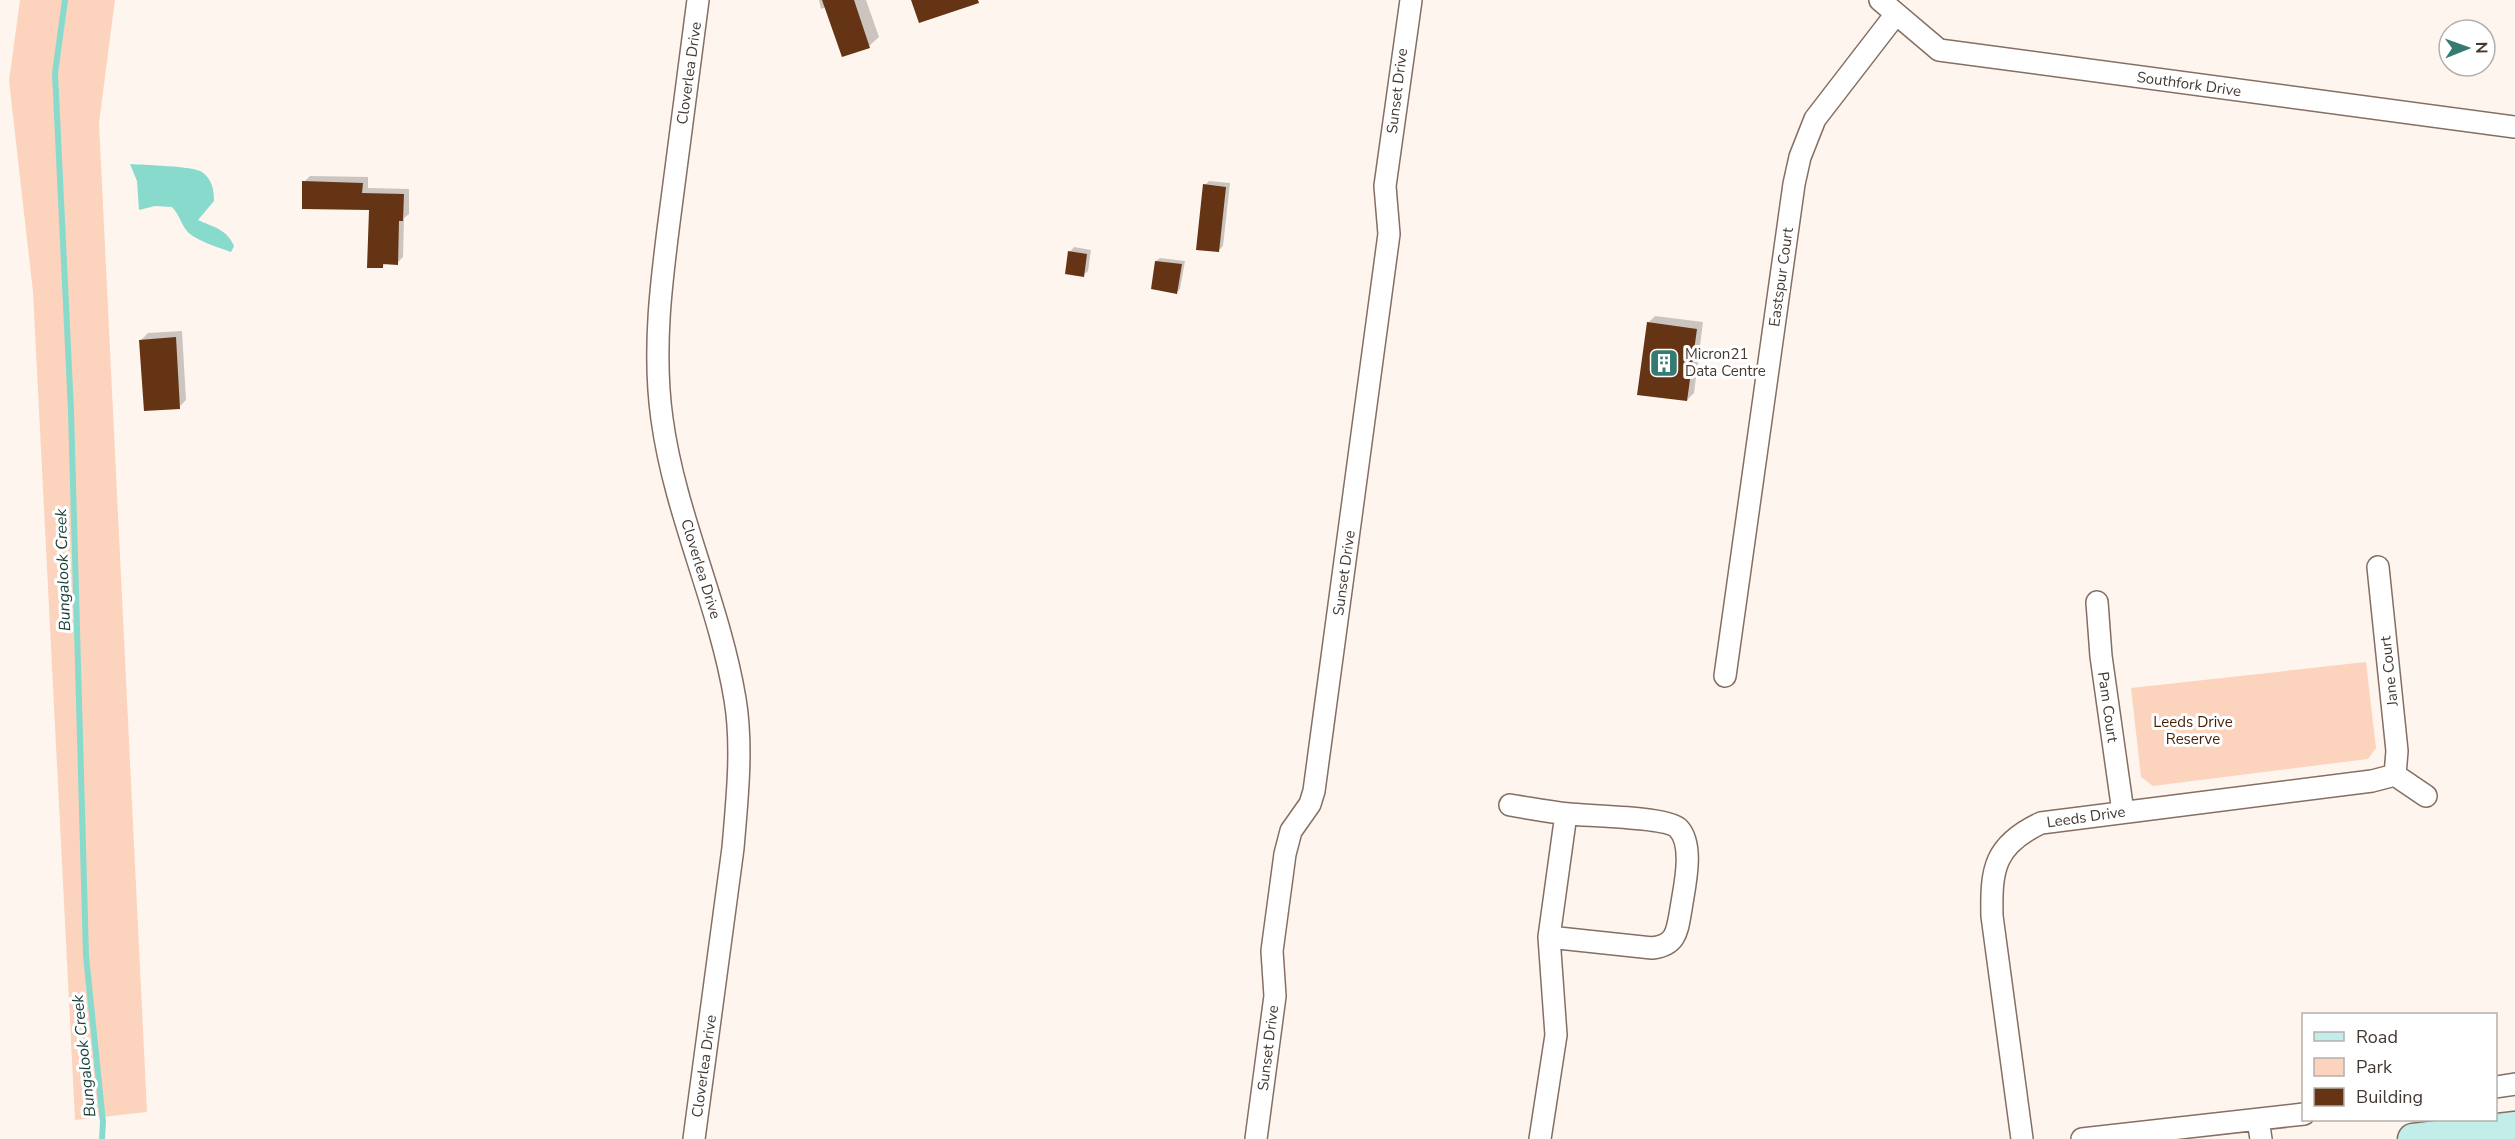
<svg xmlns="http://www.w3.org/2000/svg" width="2515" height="1139" font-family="'Nunito Sans',sans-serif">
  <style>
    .green { fill: #fcd4be }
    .water { fill: #88dacd }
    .shadow { fill: #0003 }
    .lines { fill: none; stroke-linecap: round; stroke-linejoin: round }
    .stream { stroke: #88dacd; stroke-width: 6 }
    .building { fill: #643414 }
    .street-casing { stroke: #856e62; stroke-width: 24 }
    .secondary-casing { stroke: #856e62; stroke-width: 33 }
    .street { stroke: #fff; stroke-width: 21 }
    .secondary { stroke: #c2eee9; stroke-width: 30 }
    .labels { text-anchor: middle; stroke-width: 6; stroke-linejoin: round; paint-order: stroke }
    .street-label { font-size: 15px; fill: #433933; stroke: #fff }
    .poi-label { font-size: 15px; fill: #433933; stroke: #fff; text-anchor: start }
    .park-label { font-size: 15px; fill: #441e05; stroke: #fff }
    .water-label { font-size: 16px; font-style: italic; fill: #183f39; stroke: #fff }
  </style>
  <rect width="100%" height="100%" fill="#fff5ef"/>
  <path class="green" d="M20 0H115L99 123 147 1112 75 1120 33 292 9 81Z
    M2366 662 2376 748 2368 759 2153 786 2141 777 2131 688Z"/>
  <path class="water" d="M130 164C144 165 193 166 202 172 212 179 214 190 214 201L198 220C213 227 227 229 234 246L231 252C220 248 194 240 187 231 181 224 179 214 172 207L155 206 139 210 137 181Z"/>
  <path class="shadow" d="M819 0H866L879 37 869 46 826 7 821 9Z
    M310 176 368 177V188L409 189V214L404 218 403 257 397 263H386L382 267 370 208 304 182Z
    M1209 181 1230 183 1223 246 1218 251 1205 185Z
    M1074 247 1091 250 1088 271 1083 275 1070 252Z
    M1160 258 1185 261 1180 289 1177 292 1156 261Z
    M1655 316 1703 322 1694 393 1687 400 1648 323Z
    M182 331 186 400 179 407 141 340 148 333Z"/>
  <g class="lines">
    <path class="stream" d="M65 0 55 73 71 411 86 956 103 1122 102 1139"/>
  </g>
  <path class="building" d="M822 0H854L870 48 842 57Z
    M911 0H978L979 3 919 23Z
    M302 181 363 183 362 193 404 194 403 221H399L398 265 383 264V268H367L369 210 302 209Z
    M1203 184 1226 187 1219 252 1196 250Z
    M1068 251 1087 254 1084 277 1065 274Z
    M1155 261 1182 264 1177 294 1151 289Z
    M1647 322 1697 329 1687 401 1637 395Z
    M176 337 180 409 144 411 139 340Z"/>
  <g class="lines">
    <g class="street-casing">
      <path id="street" d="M1880 0 1939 50 2515 127
        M2378 567 2397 751 2395 775
        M2097 602 2101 656 2123 812
        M1725 676 1794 184 1800 157 1815 119 1896 14
        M2395 775 2426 796
        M1510 805C1529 808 1549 812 1569 814 1589 816 1666 817 1678 828 1695 845 1684 888 1681 909 1677 931 1677 945 1652 948L1549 937
        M2496 1087 2515 1084
        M2258 1120 2261 1139
        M694 1139 733 848C737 800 743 747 735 699 719 603 675 515 662 419 652 348 662 276 671 207 680 138 689 69 698 0
        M1256 1139 1275 996 1272 951 1285 854 1291 831 1310 804 1314 791 1389 234 1385 186 1411 0
        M1540 1139 1556 1035 1549 937 1566 814
        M2022 1139 1992 916C1991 869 1994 845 2041 823L2372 781 2395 775
        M2082 1139 2304 1114"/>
    </g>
    <g class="secondary-casing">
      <path id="secondary" d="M2413 1139 2515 1127"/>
    </g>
    <use href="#street" class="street"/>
    <use href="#secondary" class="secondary"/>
  </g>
  <defs>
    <g id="building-square" transform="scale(1.5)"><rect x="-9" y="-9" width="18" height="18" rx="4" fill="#357b71" stroke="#fff"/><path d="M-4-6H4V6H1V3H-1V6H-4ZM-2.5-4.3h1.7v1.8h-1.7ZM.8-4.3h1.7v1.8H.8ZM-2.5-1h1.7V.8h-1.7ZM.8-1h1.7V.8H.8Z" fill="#fff"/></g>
  </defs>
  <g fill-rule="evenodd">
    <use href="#building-square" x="1664" y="363"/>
  </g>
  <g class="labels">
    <g class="street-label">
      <text transform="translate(689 73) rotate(-82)" y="5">Cloverlea Drive</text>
      <text transform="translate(2189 84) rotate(8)" y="5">Southfork Drive</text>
      <text transform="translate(1397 91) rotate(-83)" y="5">Sunset Drive</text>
      <text transform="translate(1781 277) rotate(-82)" y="5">Eastspur Court</text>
      <text transform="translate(701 569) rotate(73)" y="5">Cloverlea Drive</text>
      <text transform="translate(1344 573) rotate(-82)" y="5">Sunset Drive</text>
      <text transform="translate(2389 671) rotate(-96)" y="5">Jane Court</text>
      <text transform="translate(2108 707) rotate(82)" y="5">Pam Court</text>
      <text transform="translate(2086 817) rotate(-8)" y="5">Leeds Drive</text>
      <text transform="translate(1268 1048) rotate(-83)" y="5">Sunset Drive</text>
      <text transform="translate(704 1066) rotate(-82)" y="5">Cloverlea Drive</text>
    </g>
    <g class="poi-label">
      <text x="1685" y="359">Micron21<tspan x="1685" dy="17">Data Centre</tspan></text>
    </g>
    <g class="park-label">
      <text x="2193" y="727">Leeds Drive<tspan x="2193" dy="17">Reserve</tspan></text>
    </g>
    <g class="water-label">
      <text transform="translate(62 570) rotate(-92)" y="6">Bungalook Creek</text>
      <text transform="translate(83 1056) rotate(-96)" y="6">Bungalook Creek</text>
    </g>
  </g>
  <rect x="2302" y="1013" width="195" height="108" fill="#ffffff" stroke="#b4b0ad" stroke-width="1.5"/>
  <rect x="2314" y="1032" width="30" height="9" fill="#c2eee9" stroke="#b4b0ad" stroke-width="1.5"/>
  <text x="2356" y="1043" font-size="18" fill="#433933">Road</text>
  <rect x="2314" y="1058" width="30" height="18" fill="#fcd4be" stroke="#b4b0ad" stroke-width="1.5"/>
  <text x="2356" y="1073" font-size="18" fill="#433933">Park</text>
  <rect x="2314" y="1088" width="30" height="18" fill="#643414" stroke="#b4b0ad" stroke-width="1.5"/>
  <text x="2356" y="1103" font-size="18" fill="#433933">Building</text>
  <g transform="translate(2467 48) rotate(89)"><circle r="28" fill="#ffffff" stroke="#b4b0ad" stroke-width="1.5"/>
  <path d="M0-4.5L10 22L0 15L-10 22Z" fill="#357b71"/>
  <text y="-9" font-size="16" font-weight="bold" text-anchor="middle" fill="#433933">N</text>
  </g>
</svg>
